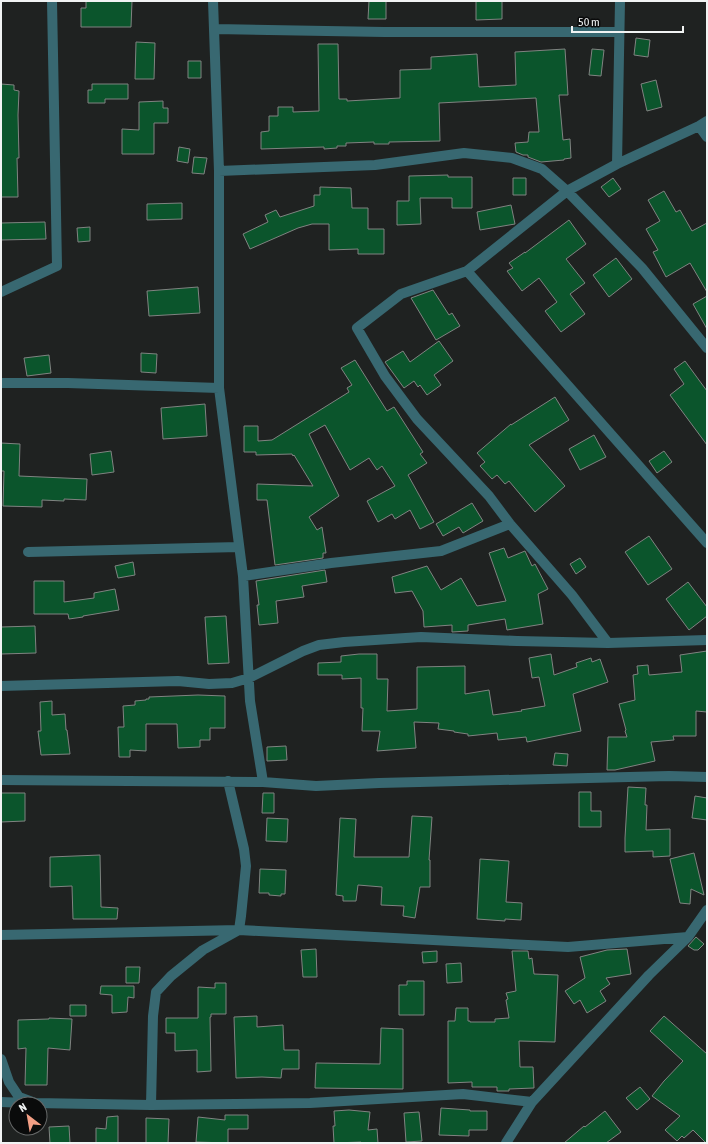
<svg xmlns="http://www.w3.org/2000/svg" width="708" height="1144" font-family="'Asap Condensed',sans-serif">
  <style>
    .building { fill: #0b552c; stroke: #808381 }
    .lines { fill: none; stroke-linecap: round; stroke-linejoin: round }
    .minor { stroke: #386871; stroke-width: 10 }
  </style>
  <rect width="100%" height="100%" fill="#1f2221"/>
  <path class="building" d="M86 1H132L131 27H81V8H86Z
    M369 1H386V19H368Z
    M476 1H502V19L476 20Z
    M636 38 650 40 648 57 634 55Z
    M136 42 155 43 154 79H135Z
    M318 44H338L339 99H347V101L400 98V70L431 69V57L477 54 479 87 516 85 515 52 565 49 568 95H559L563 140 570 139 571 158 564 159V160L541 162 528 157V155H523L516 152 515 143 528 142 529 132H539L536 98 439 103 440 141 389 142V144H374V142L346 143V146H337V148L324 149V147L261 149V132L269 131V116H278V107H293V112L319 111Z
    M592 49 604 50 601 76 589 75Z
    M188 61H201V78H188Z
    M656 80 662 107 647 111 641 84Z
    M1 84 14 85V90L19 91 18 115 19 158H17L18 197H1Z
    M92 84H128V99H105V103H88V90H92Z
    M163 101V108H168V123H154V154H122V129L139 130V102Z
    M179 147 190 149 188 163 177 161Z
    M194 157 207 158 204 174 192 173Z
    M448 175V177H472V208H452V198H420L421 224 397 225V201H409V176Z
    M513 178H526V195H513Z
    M613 178 621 189 609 197 601 187Z
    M320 187 351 188 352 208H368V229H384V254H358V249L329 250V224H312L298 228 250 249 243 234 268 222 265 215 276 210 280 217 314 206V195H320Z
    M664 191 676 212 680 210 692 231 707 223V292L690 263 666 277 653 252 658 250 646 229 660 221 648 200Z
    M182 203V219L147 220V204Z
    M511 205 515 224 480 230 477 212Z
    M569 220 586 244 566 259 585 283 570 294 585 314 561 332 545 311 557 302 539 278 522 291 507 271 513 268 509 263 525 252V253Z
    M45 222 46 239 1 240V223Z
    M90 227V241L78 242 77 228Z
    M616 258 632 279 609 297 593 275Z
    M198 287 200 313 149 316 147 291Z
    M433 290 449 315 452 313 460 326 436 340 411 298Z
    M707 296V329L693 304Z
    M439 341 453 361 434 375 441 385 427 395 420 385 418 387 414 381 404 388 385 362 403 351 410 362Z
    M141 353 157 354 156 373 141 372Z
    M49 355 51 373 27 376 24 358Z
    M355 360 387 411 394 407 423 452 420 454 427 463 408 475 434 522 420 529 410 510 395 519 392 514 378 522 367 501 395 486 382 466 377 470 369 458 350 470 325 425 309 434 339 496 309 517 317 530 322 527 326 553H323V558L275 565 267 500H257V484L313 486 294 455 293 456 292 454 256 455V452H244V426H258V441L272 440 349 392 347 388 352 385 341 368Z
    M685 361 707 391V445L670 395 684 384 674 369Z
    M555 397 569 420 529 445 565 486 535 512 509 481 505 484 497 475 492 479 480 466 485 462 477 453 511 424V425Z
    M205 404 207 436 163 439 161 408Z
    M594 435 606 457 580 470 569 449Z
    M1 443 20 444 19 476 87 479 86 500 64 499V501L42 500V507L3 506 4 471H1Z
    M111 451 114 472 92 475 90 454Z
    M664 451 672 462 657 473 649 461Z
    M472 503 483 521 463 533 459 527 443 536 436 524Z
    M649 536 672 569 648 585 625 552Z
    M504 548 508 558 525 551 532 566 535 564 548 589 538 594 543 624 507 630 505 619 468 625V631L452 632V625L424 627 423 611 412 591 395 593 392 577 427 566 441 590 461 578 477 606 506 601 489 553Z
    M580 558 586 567 576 574 570 564Z
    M133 562 135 575 118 578 115 566Z
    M325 570 327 582 302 586 304 597 276 601 278 623 259 625 257 605H259L256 581Z
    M34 581H64V602L94 598V593L115 589 119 610 83 616V617L69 619 68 614H34Z
    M688 582 707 607V616L689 630 666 599Z
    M226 616 229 663 208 664 205 617Z
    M35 626 36 653 1 654V627Z
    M707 651V712L696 711V736H673L674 740 651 742 655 761 615 770H607L608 737H627L625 731 626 730 619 704 635 700 633 675 638 674 637 666 648 665 649 675 682 672 680 655Z
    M359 654H377V679H388L387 711 417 709V667L465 666V694L489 690 493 715 522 711 521 710 545 706 539 677 532 678 529 658 551 654 554 675 577 667 576 663 591 658 592 662 600 659 608 682 573 694 581 731 527 742 526 737 498 740 497 733 468 736V734L454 732V731L438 729 439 723 414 722 416 748 377 751 380 731H362L363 708H361V678L342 679V675H318V663L341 662V656Z
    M198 695 225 696V728H210V740H200V747L178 748 177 724H146V751L130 750V757H119L118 727H124L123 706 135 705V701L146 700V699H149V697Z
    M52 701V715L65 714 66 730H67L70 754 41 755 38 731H41L40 702Z
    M286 746 287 760 267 761V747Z
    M555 753 568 754 567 766 553 765Z
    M628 787 646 788 645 805H647L646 830 670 829V856L653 857V851L625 852V838Z
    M579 792H591V811H601V827H579Z
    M1 793H25V821L1 822Z
    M263 793H274V813H262Z
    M695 796 707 798V820L692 818Z
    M412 816 432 817 429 860H430V887H420L415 918 403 916 404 906 381 905 382 887 358 885 356 901H343V896L336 895 340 818 356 819 354 857H409Z
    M267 818 288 819 287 842 266 841Z
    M694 853 704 895 691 889 690 904 680 903 670 859Z
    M100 855 101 907 118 908 117 919H73L72 886 50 887V857Z
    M480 859 509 861 506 902 522 903 521 920 505 919V921L477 919Z
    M260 869 286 870 285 894H281V896L269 895V893H259Z
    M696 937 704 944 698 950H694L688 946Z
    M316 949 317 977H303L301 950Z
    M627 949 631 974 606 978 610 984 600 991 606 1001 587 1013 580 1000 574 1004 565 991 585 978 580 957 607 950Z
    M437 951V962L423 963 422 952Z
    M512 951H528L529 959 532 958 534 974 558 975 555 1042 519 1041 520 1067H533L534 1088 509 1089V1091H497V1087H472V1082L448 1083V1021H455L456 1008H468V1021H470V1022H495V1019L509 1018 506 1000 508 999 506 993 516 991Z
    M461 963 462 982 447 983 446 964Z
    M126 967H140L139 983H126Z
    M407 981H424V1015H399V985H407Z
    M215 983H226V1014H211V1017H210L211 1071 197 1072V1050L175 1051V1033H166V1018H198V987L215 988Z
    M101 986H134V998L128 997 127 1012 112 1013V995L100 994Z
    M70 1005H86V1016H70Z
    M257 1016V1027L283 1025 284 1050H299V1069H282L281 1078 262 1077 236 1078 234 1017Z
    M664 1016 707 1054V1143H706L693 1130 684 1138 682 1136 677 1141 665 1130 680 1116 652 1096 664 1081 683 1061 650 1031Z
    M49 1018 72 1019 70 1050 48 1048 47 1085H25L26 1048 18 1049V1020L49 1019Z
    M381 1028 403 1029V1089L315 1088 316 1063 380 1064Z
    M640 1087 650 1099 637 1110 626 1098Z
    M441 1108 470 1110V1111H487V1130H469V1136L439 1135Z
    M349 1110 370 1112 368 1130 377 1129 378 1143H361V1142L334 1143 333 1126H335L334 1111Z
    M605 1111 621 1132 606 1143H564L584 1126 585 1127Z
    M419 1112 422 1141 406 1142 404 1113Z
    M225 1115H248V1129H228V1143L196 1142 198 1117 225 1120Z
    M118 1116V1143H96V1128L106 1129 107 1117Z
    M146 1118 169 1119 168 1143H146Z
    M69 1126 70 1143H50L49 1127Z"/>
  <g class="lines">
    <path class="minor" d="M213 1 219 171V388L243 576 250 701 263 782
      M215 29 384 32H619
      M699 126 707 137
      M617 164 620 1
      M219 171 375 165 464 153 512 158 542 169 567 191 642 268 707 348
      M467 271 707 543
      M1 292 57 266 52 1
      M1 383H68L219 388
      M28 552 239 547
      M243 576 331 563 441 551 510 524
      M608 643 572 595 510 524 489 496 417 419 385 376 357 328 401 294 467 271 567 191 617 164 699 126 707 121
      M1 686 178 681 209 684 232 683 249 678 303 651 319 645 344 642 421 637 517 641 608 643 707 640
      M1 780 263 782 316 786 379 783 669 776 707 777
      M1 935 239 930 568 947 688 937
      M1 1059 9 1082 19 1097 35 1103 151 1105 310 1103 463 1094 532 1102
      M1 1102 27 1103
      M151 1105 153 1016 156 992 171 976 203 950 239 930 241 916 246 866 244 849 228 781
      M506 1143 532 1102 649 975 688 937 707 910"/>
  </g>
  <rect width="708" height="1144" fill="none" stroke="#f1f3f3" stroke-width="4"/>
  <g transform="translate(28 1116) rotate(329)"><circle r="19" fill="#0a0b0b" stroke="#666868"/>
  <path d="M0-3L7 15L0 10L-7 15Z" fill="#f39f85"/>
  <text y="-6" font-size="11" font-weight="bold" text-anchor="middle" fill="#f1f3f3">N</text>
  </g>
  <path d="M572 26v6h111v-6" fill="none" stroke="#f1f3f3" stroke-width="2"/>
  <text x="578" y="26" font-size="12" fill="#f1f3f3" stroke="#0a0b0b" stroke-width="3" paint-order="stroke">50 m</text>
</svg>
